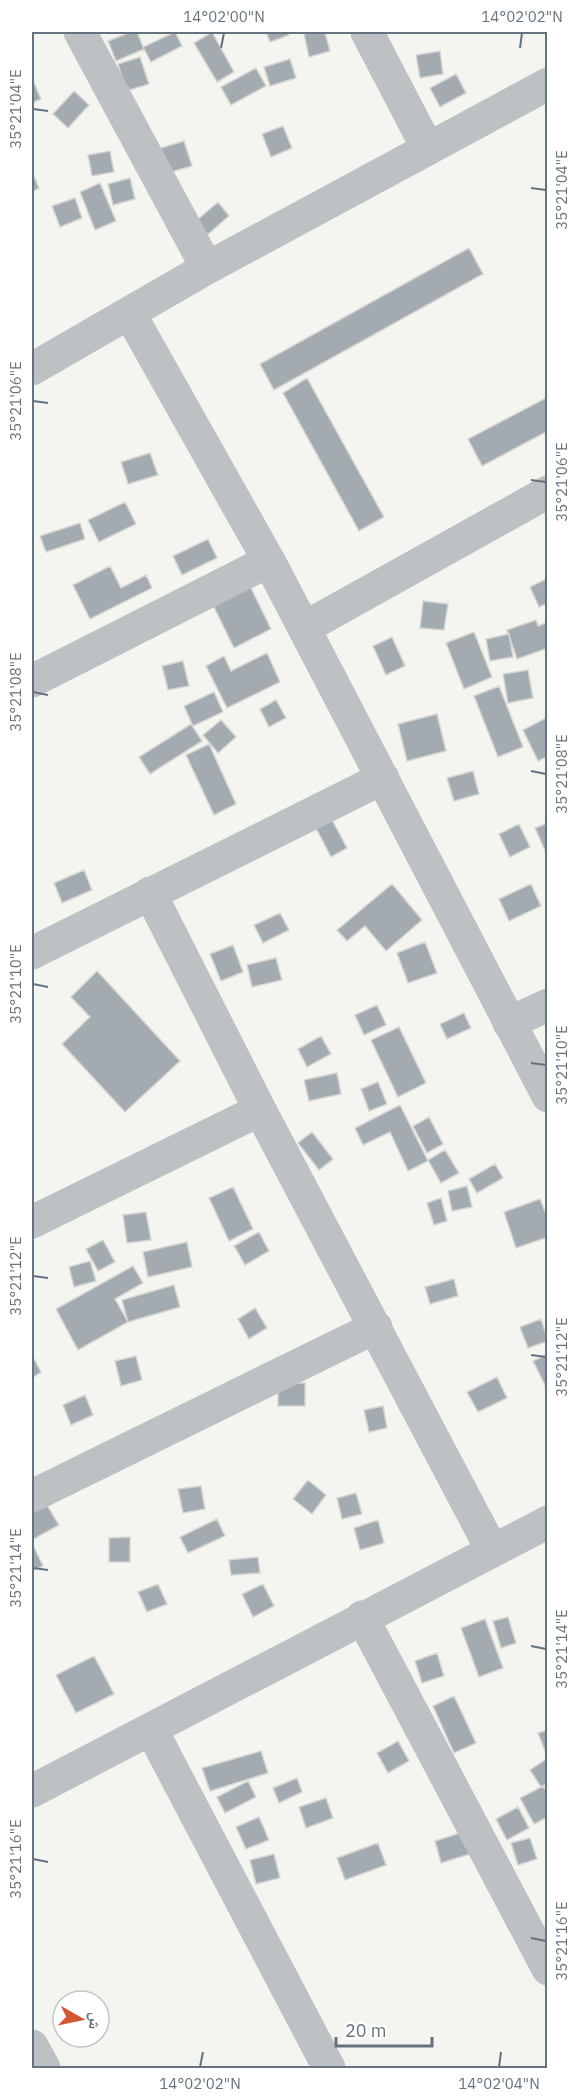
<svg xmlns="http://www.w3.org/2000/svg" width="579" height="2100" font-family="'IBM Plex Sans','Noto Naskh Arabic',sans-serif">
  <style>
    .building { fill: #a4abb0; stroke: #d5d5d3; stroke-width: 1.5 }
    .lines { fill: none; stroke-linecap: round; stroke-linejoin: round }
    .street { stroke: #bdc1c4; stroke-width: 33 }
    .ticks { fill: none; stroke: #66737e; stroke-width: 2 }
    .neatline { fill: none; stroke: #66737e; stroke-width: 2 }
    .ticks-label { font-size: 15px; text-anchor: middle; fill: #66737e }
  </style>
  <rect width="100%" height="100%" fill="#f4f4f0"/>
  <path class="building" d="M131 32H137L144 49 116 61 108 41Z
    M175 32 182 46 151 62 143 47Z
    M212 32 234 72 217 82 194 43Z
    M266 32H288L289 35 270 42Z
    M314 32H325L330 51 309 57 304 34Z
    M440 51 443 74 420 78 416 55Z
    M140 57 149 84 126 91 118 64Z
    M290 59 296 78 270 86 264 67Z
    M256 68 266 86 231 105 221 87Z
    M456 74 466 93 440 107 430 88Z
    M32 78 41 99 32 103Z
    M74 91 89 105 68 128 53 114Z
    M283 126 292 148 271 157 262 134Z
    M184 141 192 166 168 173 161 148Z
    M110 151 114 172 92 176 88 155Z
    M32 172 39 188 32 192Z
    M130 178 135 199 113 205 108 184Z
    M100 183 116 221 95 230 80 192Z
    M75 198 82 218 60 227 52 206Z
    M218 202 229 216 207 235 196 221Z
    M469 248 483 274 274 390 260 364Z
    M307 378 384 517 359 531 283 393Z
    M548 397V431L482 466 468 439Z
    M150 453 158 475 128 484 121 462Z
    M125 502 136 524 99 542 88 520Z
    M80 523 85 539 46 552 40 536Z
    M208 539 217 558 182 575 173 556Z
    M110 566 121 588 146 575 152 588 90 619 73 585Z
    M548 578V603L539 607 530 587Z
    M250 586 271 629 234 648 213 605Z
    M423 601 448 604 444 630 420 628Z
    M536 620 538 626 548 622V648L517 659 507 630Z
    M474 632 492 677 464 689 446 643Z
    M509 634 513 657 490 661 486 639Z
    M392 637 405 666 386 675 373 646Z
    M267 653 280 682 227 708 206 666 224 656 231 671Z
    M183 661 189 686 168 690 162 666Z
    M528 670 533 698 508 703 503 674Z
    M499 686 523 747 498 757 474 696Z
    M214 692 223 712 193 726 184 706Z
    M276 700 286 718 269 727 260 709Z
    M437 714 446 751 407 761 398 724Z
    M548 717V756L538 761 523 730Z
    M221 720 236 737 218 753 203 735Z
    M191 724 202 741 150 774 139 757Z
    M209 744 236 804 214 815 186 755Z
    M473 771 479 794 454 801 447 778Z
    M331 818 347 848 331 857 315 826Z
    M548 823V852L546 853 535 828Z
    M519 824 530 847 510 857 499 834Z
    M84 870 92 890 62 903 54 883Z
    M392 884 422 920 386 951 365 926 347 941 337 930Z
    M531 884 541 906 509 921 499 899Z
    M280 913 289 930 263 943 254 925Z
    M425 942 437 973 408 983 397 953Z
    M233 945 243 972 221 981 210 954Z
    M276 958 282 980 252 987 247 965Z
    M97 971 180 1061 125 1112 62 1044 90 1017 71 997Z
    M377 1005 386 1025 364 1035 355 1015Z
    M464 1013 471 1028 447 1039 440 1024Z
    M399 1027 426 1083 398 1097 371 1040Z
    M321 1036 331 1054 307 1067 298 1049Z
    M337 1073 341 1094 309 1101 304 1080Z
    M378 1082 387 1104 369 1111 361 1089Z
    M400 1105 428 1161 408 1171 390 1132 363 1145 355 1128Z
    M429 1117 443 1144 427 1153 413 1126Z
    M312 1132 333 1159 319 1170 298 1143Z
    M445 1150 459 1173 441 1183 428 1160Z
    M495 1164 503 1178 477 1193 469 1179Z
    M467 1186 472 1207 452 1211 448 1191Z
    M233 1187 253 1229 229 1241 209 1198Z
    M441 1198 447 1221 434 1225 427 1203Z
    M540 1199 548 1219V1237L516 1248 504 1212Z
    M146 1212 151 1240 127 1243 123 1215Z
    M259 1232 269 1251 245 1265 234 1246Z
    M103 1240 115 1262 98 1271 86 1249Z
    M187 1242 192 1267 148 1277 143 1252Z
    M90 1261 96 1281 74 1287 69 1267Z
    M133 1266 143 1283 115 1299 128 1322 78 1350 56 1309Z
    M454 1279 458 1296 430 1304 425 1287Z
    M174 1285 180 1307 128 1322 122 1300Z
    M255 1308 267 1328 249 1339 238 1319Z
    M541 1319 548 1341 528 1348 520 1327Z
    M548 1354V1386L546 1387 533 1361Z
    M32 1355 41 1372 32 1378Z
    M136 1356 142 1380 121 1386 115 1361Z
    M497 1377 507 1398 478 1412 467 1392Z
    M278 1383H305V1406H278Z
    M85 1395 93 1415 71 1425 63 1405Z
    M383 1406 387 1428 369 1432 364 1410Z
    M308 1480 326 1495 312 1514 293 1499Z
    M201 1486 205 1509 183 1513 178 1489Z
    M356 1493 362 1514 342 1519 337 1498Z
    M45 1502 59 1525 32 1540V1509Z
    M217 1519 225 1536 188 1553 180 1537Z
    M378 1520 384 1543 360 1550 354 1528Z
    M130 1537V1562H109V1538Z
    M33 1545 43 1566 32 1571V1546Z
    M258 1557 260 1573 231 1575 229 1560Z
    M158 1584 167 1604 147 1612 138 1592Z
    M263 1584 274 1606 253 1617 242 1594Z
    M508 1617 516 1643 501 1648 493 1621Z
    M485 1619 503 1668 479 1677 461 1628Z
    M437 1653 444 1676 422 1683 415 1661Z
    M94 1656 114 1694 76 1713 56 1675Z
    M454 1696 476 1743 454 1753 433 1706Z
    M548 1730V1750L545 1751 538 1733Z
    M398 1741 409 1761 388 1773 377 1753Z
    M261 1751 268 1773 210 1791 202 1768Z
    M548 1758V1783L541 1787 530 1770Z
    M297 1778 302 1792 279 1803 273 1788Z
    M248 1781 256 1797 225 1813 217 1797Z
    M543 1786 548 1794V1817L534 1824 520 1798Z
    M326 1798 333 1818 306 1828 299 1807Z
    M518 1807 529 1828 507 1840 496 1819Z
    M259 1817 269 1840 246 1849 236 1827Z
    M463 1832 470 1854 441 1863 435 1841Z
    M530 1838 537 1859 518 1865 511 1843Z
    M378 1843 386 1865 345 1880 337 1858Z
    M274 1854 280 1878 256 1884 250 1860Z"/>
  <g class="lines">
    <path class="street" d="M80 32 207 268
      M367 32 428 149
      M130 314 269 561 548 1096
      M32 369 207 268 548 84
      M304 628 548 492
      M32 681 269 561
      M150 893 260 1110 492 1550
      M32 953 383 778
      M509 1023 548 1005
      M32 1222 260 1110
      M32 1496 376 1327
      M362 1617 548 1969
      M151 1729 329 2068
      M32 1791 548 1522
      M32 2046 44 2068"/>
  </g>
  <path class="ticks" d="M221 48 224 33M520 48 522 33M33 109 48 111M531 188 546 190M33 401 48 403M531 480 546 482M33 692 48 695M531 771 546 774M33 984 48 987M531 1063 546 1065M33 1276 48 1278M531 1355 546 1357M33 1568 48 1570M531 1646 546 1649M33 1859 48 1862M531 1938 546 1941M200 2067 203 2052M499 2067 501 2052"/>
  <rect width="579" height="2100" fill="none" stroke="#ffffff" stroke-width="66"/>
  <g transform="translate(81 2019) rotate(99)"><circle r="28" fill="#ffffff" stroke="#c2c7cb" stroke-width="1.5"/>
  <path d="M0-4.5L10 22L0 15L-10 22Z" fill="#d05934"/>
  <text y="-9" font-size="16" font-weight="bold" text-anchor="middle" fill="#66737e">ش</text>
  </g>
  <path d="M336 2037v9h96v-9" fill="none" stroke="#66737e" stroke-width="3"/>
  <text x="345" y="2037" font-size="18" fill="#66737e" stroke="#ffffff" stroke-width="4.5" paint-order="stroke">20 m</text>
  <rect x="33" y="33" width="513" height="2034" class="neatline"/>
  <g class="ticks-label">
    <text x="224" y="22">14°02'00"N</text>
    <text x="522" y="22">14°02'02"N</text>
    <text transform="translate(16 109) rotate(-90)" y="5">35°21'04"E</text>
    <text transform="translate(562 190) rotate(-90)" y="5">35°21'04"E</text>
    <text transform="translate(16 401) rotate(-90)" y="5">35°21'06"E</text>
    <text transform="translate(562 482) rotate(-90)" y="5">35°21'06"E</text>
    <text transform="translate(16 692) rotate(-90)" y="5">35°21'08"E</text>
    <text transform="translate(562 774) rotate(-90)" y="5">35°21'08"E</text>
    <text transform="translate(16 984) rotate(-90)" y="5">35°21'10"E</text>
    <text transform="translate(562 1065) rotate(-90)" y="5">35°21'10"E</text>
    <text transform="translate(16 1276) rotate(-90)" y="5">35°21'12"E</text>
    <text transform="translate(562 1357) rotate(-90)" y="5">35°21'12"E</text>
    <text transform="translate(16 1568) rotate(-90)" y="5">35°21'14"E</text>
    <text transform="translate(562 1649) rotate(-90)" y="5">35°21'14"E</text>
    <text transform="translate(16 1859) rotate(-90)" y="5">35°21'16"E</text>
    <text transform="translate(562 1941) rotate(-90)" y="5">35°21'16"E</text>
    <text x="200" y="2089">14°02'02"N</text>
    <text x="499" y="2089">14°02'04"N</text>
  </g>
</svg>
